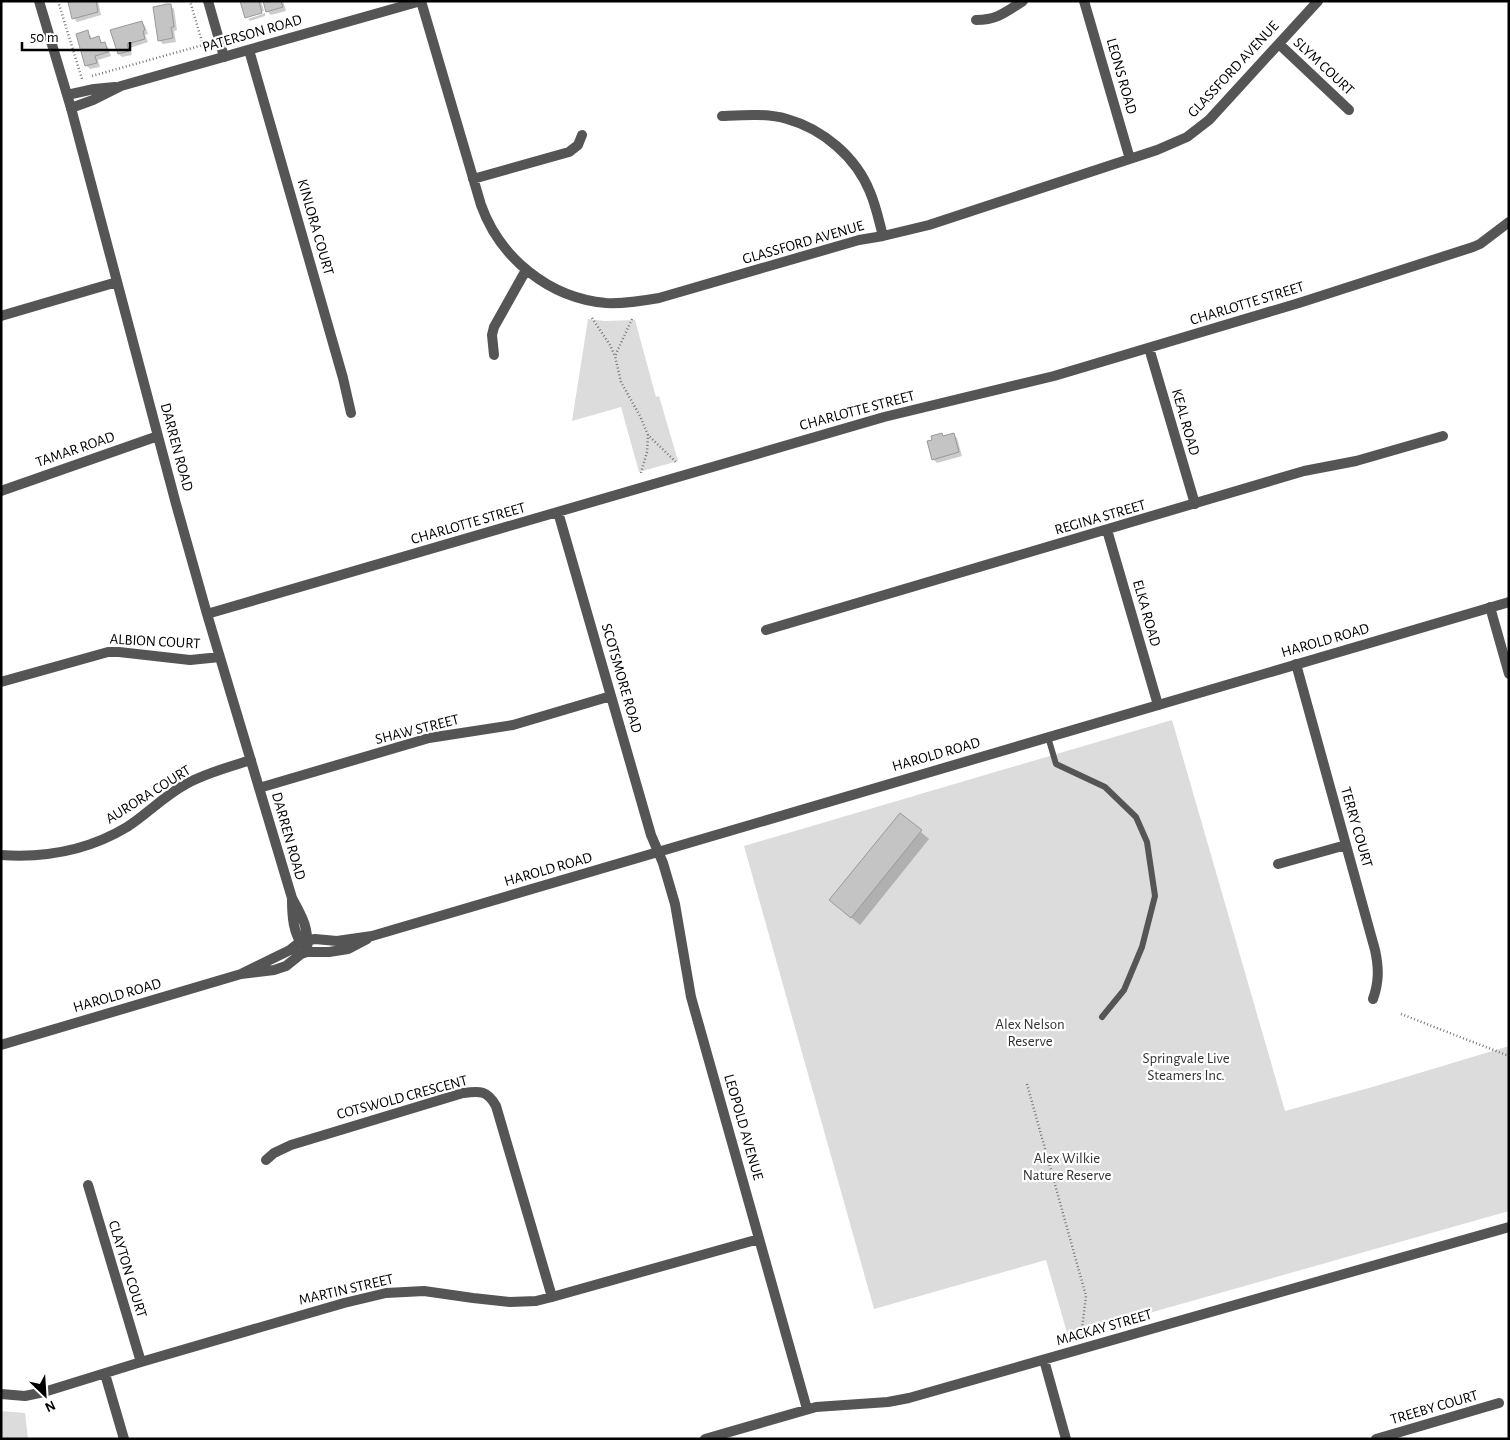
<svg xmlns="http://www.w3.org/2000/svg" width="1510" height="1440" font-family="'Alegreya Sans',sans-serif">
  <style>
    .green { fill: #dcdcdc }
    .shadow { fill: #0003 }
    .building { fill: #c4c4c4; stroke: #999 }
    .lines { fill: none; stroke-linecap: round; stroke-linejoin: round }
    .path { stroke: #777; stroke-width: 2.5; stroke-dasharray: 1 2.5; stroke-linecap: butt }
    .service { stroke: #555; stroke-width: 6 }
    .minor { stroke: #555; stroke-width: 10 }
    .tertiary { stroke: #555; stroke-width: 10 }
    .labels { text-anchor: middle; stroke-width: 4.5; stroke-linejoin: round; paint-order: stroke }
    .street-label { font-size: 15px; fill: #000; stroke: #fff }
    .park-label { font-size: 15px; fill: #333; stroke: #fff }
  </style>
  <rect width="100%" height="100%" fill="#fff"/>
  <path class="green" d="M588 319 605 321 635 320 656 397 659 396 678 461 639 472 621 407 572 421Z
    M1172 720 1285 1111 1376 1086 1509 1046V1211L1068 1336 1046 1260 874 1309 744 846Z
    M1 1411 25 1413 28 1439H1Z"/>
  <path class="shadow" d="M76 1H98L101 15 77 22 74 18Z
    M241 1H261L264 11 247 16V18Z
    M264 1H283L286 11 271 15 268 12Z
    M170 5 174 9 177 30 174 31 176 42 163 44 159 40Z
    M265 13V16L250 21 248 19Z
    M141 22 145 26 148 34 145 35 148 42 130 48 132 55 122 57 119 54Z
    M87 32 91 36 92 40 99 38 103 44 108 47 111 56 98 60 100 67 90 69 87 66 78 35Z
    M942 434 944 437 953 435 957 438 962 456 937 463 933 459 934 441Z
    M900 814 929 839 860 925 831 900Z"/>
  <path class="building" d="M72 1H96L98 12 72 19 68 2Z
    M240 1H259L262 13 245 18Z
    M263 1H281L283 7 266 12Z
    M167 4H171L174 27H171L173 38 158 41 153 7Z
    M142 21 145 30 143 31 145 39 127 44 129 51 118 54 110 30Z
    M88 30 90 39 99 36 101 43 105 42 108 52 95 56 97 63 85 66 76 34Z
    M942 433 943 436 954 433 959 452 932 460 927 441 932 440 931 436Z
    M900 813 922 830 851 918 829 900Z"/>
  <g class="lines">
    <path class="path" d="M58 1 82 79
      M92 76 203 45 190 1
      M592 318 610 345 615 356
      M632 319 615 356 621 382 640 416 648 435 677 463
      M641 473 647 452 648 435
      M1401 1014 1509 1056
      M1027 1084 1086 1296 1081 1337"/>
    <path class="service" d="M1048 737 1056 764 1105 787 1136 817 1147 842 1155 896 1142 947 1124 990 1102 1017"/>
    <path class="minor" d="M208 1 224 57
      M421 1 481 205C500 258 549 298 606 303 624 304 642 301 659 298L859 240 883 236 929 225 1157 150 1187 137 1209 120 1318 1
      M1084 1 1130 159
      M976 20C997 20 1006 12 1023 1
      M1279 44 1349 110
      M249 50 343 378 351 413
      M71 108 176 504 207 614 292 898C303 918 309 928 307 952
      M722 116C743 115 766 113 787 119 823 129 856 157 870 192 876 206 879 221 883 236
      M473 179 569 152 578 145 582 135
      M1 316 117 282
      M1149 348 1195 504
      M494 355 492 335 494 327 526 270
      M1 491 158 436
      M558 512 651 835 663 863 675 904 691 997 807 1409
      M1107 530 1158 705
      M1490 607 1509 674
      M207 614 884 417 1054 376 1299 303 1473 247 1480 244 1509 222
      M766 630 1304 471 1356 461 1443 436
      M1296 664 1375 950C1379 968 1379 982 1373 999
      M1 682 108 652H119L190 660 220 657
      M259 788 429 738 513 725 611 696
      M1 855C45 858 89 850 127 827 147 814 164 796 186 784 206 773 229 767 251 760
      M1278 864 1346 845
      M292 899C292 916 293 934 304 947
      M266 1160 274 1153 291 1145 463 1093C480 1091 487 1090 496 1106L552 1297
      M88 1185 141 1362
      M1044 1360 1066 1439
      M105 1374 124 1439
      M1 1394 25 1396 44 1392 141 1362 344 1303 386 1293 424 1291 473 1298 510 1302 536 1301 552 1297 759 1239
      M705 1439 816 1407 888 1402 909 1398 1509 1227
      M1376 1439 1499 1403"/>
    <path class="tertiary" d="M39 1 71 108 93 100 121 86 421 1
      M67 95 94 89 115 87
      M241 974 290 950 300 942 315 939 337 941 372 936 1509 602
      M1 1045 241 974 274 970 286 966 301 954 307 952H329L348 949 367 939"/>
  </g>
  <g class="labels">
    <g class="street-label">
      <text transform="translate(252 33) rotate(-16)" y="5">PATERSON ROAD</text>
      <text transform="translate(1324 66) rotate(43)" y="5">SLYM COURT</text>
      <text transform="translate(1233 69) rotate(-47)" y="5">GLASSFORD AVENUE</text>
      <text transform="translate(1122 76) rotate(74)" y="5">LEONS ROAD</text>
      <text transform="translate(316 227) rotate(74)" y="5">KINLORA COURT</text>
      <text transform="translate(803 242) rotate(-16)" y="5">GLASSFORD AVENUE</text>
      <text transform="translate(1247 303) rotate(-17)" y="5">CHARLOTTE STREET</text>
      <text transform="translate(857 410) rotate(-15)" y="5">CHARLOTTE STREET</text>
      <text transform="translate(1186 422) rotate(74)" y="5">KEAL ROAD</text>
      <text transform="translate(177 447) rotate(75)" y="5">DARREN ROAD</text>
      <text transform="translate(75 449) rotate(-19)" y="5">TAMAR ROAD</text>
      <text transform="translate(1100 517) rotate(-16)" y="5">REGINA STREET</text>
      <text transform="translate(468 523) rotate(-16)" y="5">CHARLOTTE STREET</text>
      <text transform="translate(1147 613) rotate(74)" y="5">ELKA ROAD</text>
      <text transform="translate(1325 640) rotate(-16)" y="5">HAROLD ROAD</text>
      <text transform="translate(155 641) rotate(3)" y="5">ALBION COURT</text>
      <text transform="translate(622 678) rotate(74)" y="5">SCOTSMORE ROAD</text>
      <text transform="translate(417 729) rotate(-14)" y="5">SHAW STREET</text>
      <text transform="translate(936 754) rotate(-16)" y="5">HAROLD ROAD</text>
      <text transform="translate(148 794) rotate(-32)" y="5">AURORA COURT</text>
      <text transform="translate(1357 827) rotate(74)" y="5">TERRY COURT</text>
      <text transform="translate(289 836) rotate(74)" y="5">DARREN ROAD</text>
      <text transform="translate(548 869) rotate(-16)" y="5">HAROLD ROAD</text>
      <text transform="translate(117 995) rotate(-16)" y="5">HAROLD ROAD</text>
      <text transform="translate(402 1097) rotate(-15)" y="5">COTSWOLD CRESCENT</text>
      <text transform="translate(744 1127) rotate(74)" y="5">LEOPOLD AVENUE</text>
      <text transform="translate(128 1269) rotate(73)" y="5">CLAYTON COURT</text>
      <text transform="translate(346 1289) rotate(-13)" y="5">MARTIN STREET</text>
      <text transform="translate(1104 1327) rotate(-16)" y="5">MACKAY STREET</text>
      <text transform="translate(1434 1407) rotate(-16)" y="5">TREEBY COURT</text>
    </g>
    <g class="park-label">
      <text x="1030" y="1029">Alex Nelson<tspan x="1030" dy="17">Reserve</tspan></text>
      <text x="1186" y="1063">Springvale Live<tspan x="1186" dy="17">Steamers Inc.</tspan></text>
      <text x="1067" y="1163">Alex Wilkie<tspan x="1067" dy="17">Nature Reserve</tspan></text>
    </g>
  </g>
  <rect width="1510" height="1440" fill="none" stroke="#000000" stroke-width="5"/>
  <g transform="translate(45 1395) rotate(155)" stroke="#ffffff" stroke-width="4" paint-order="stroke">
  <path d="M0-4L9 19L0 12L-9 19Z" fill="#000000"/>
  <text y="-8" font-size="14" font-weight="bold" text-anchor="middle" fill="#000000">N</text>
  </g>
  <path d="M22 42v8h108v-8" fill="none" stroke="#000000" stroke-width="2.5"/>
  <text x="30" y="42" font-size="15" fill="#000000" stroke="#ffffff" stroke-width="4" paint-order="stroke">50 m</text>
</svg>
